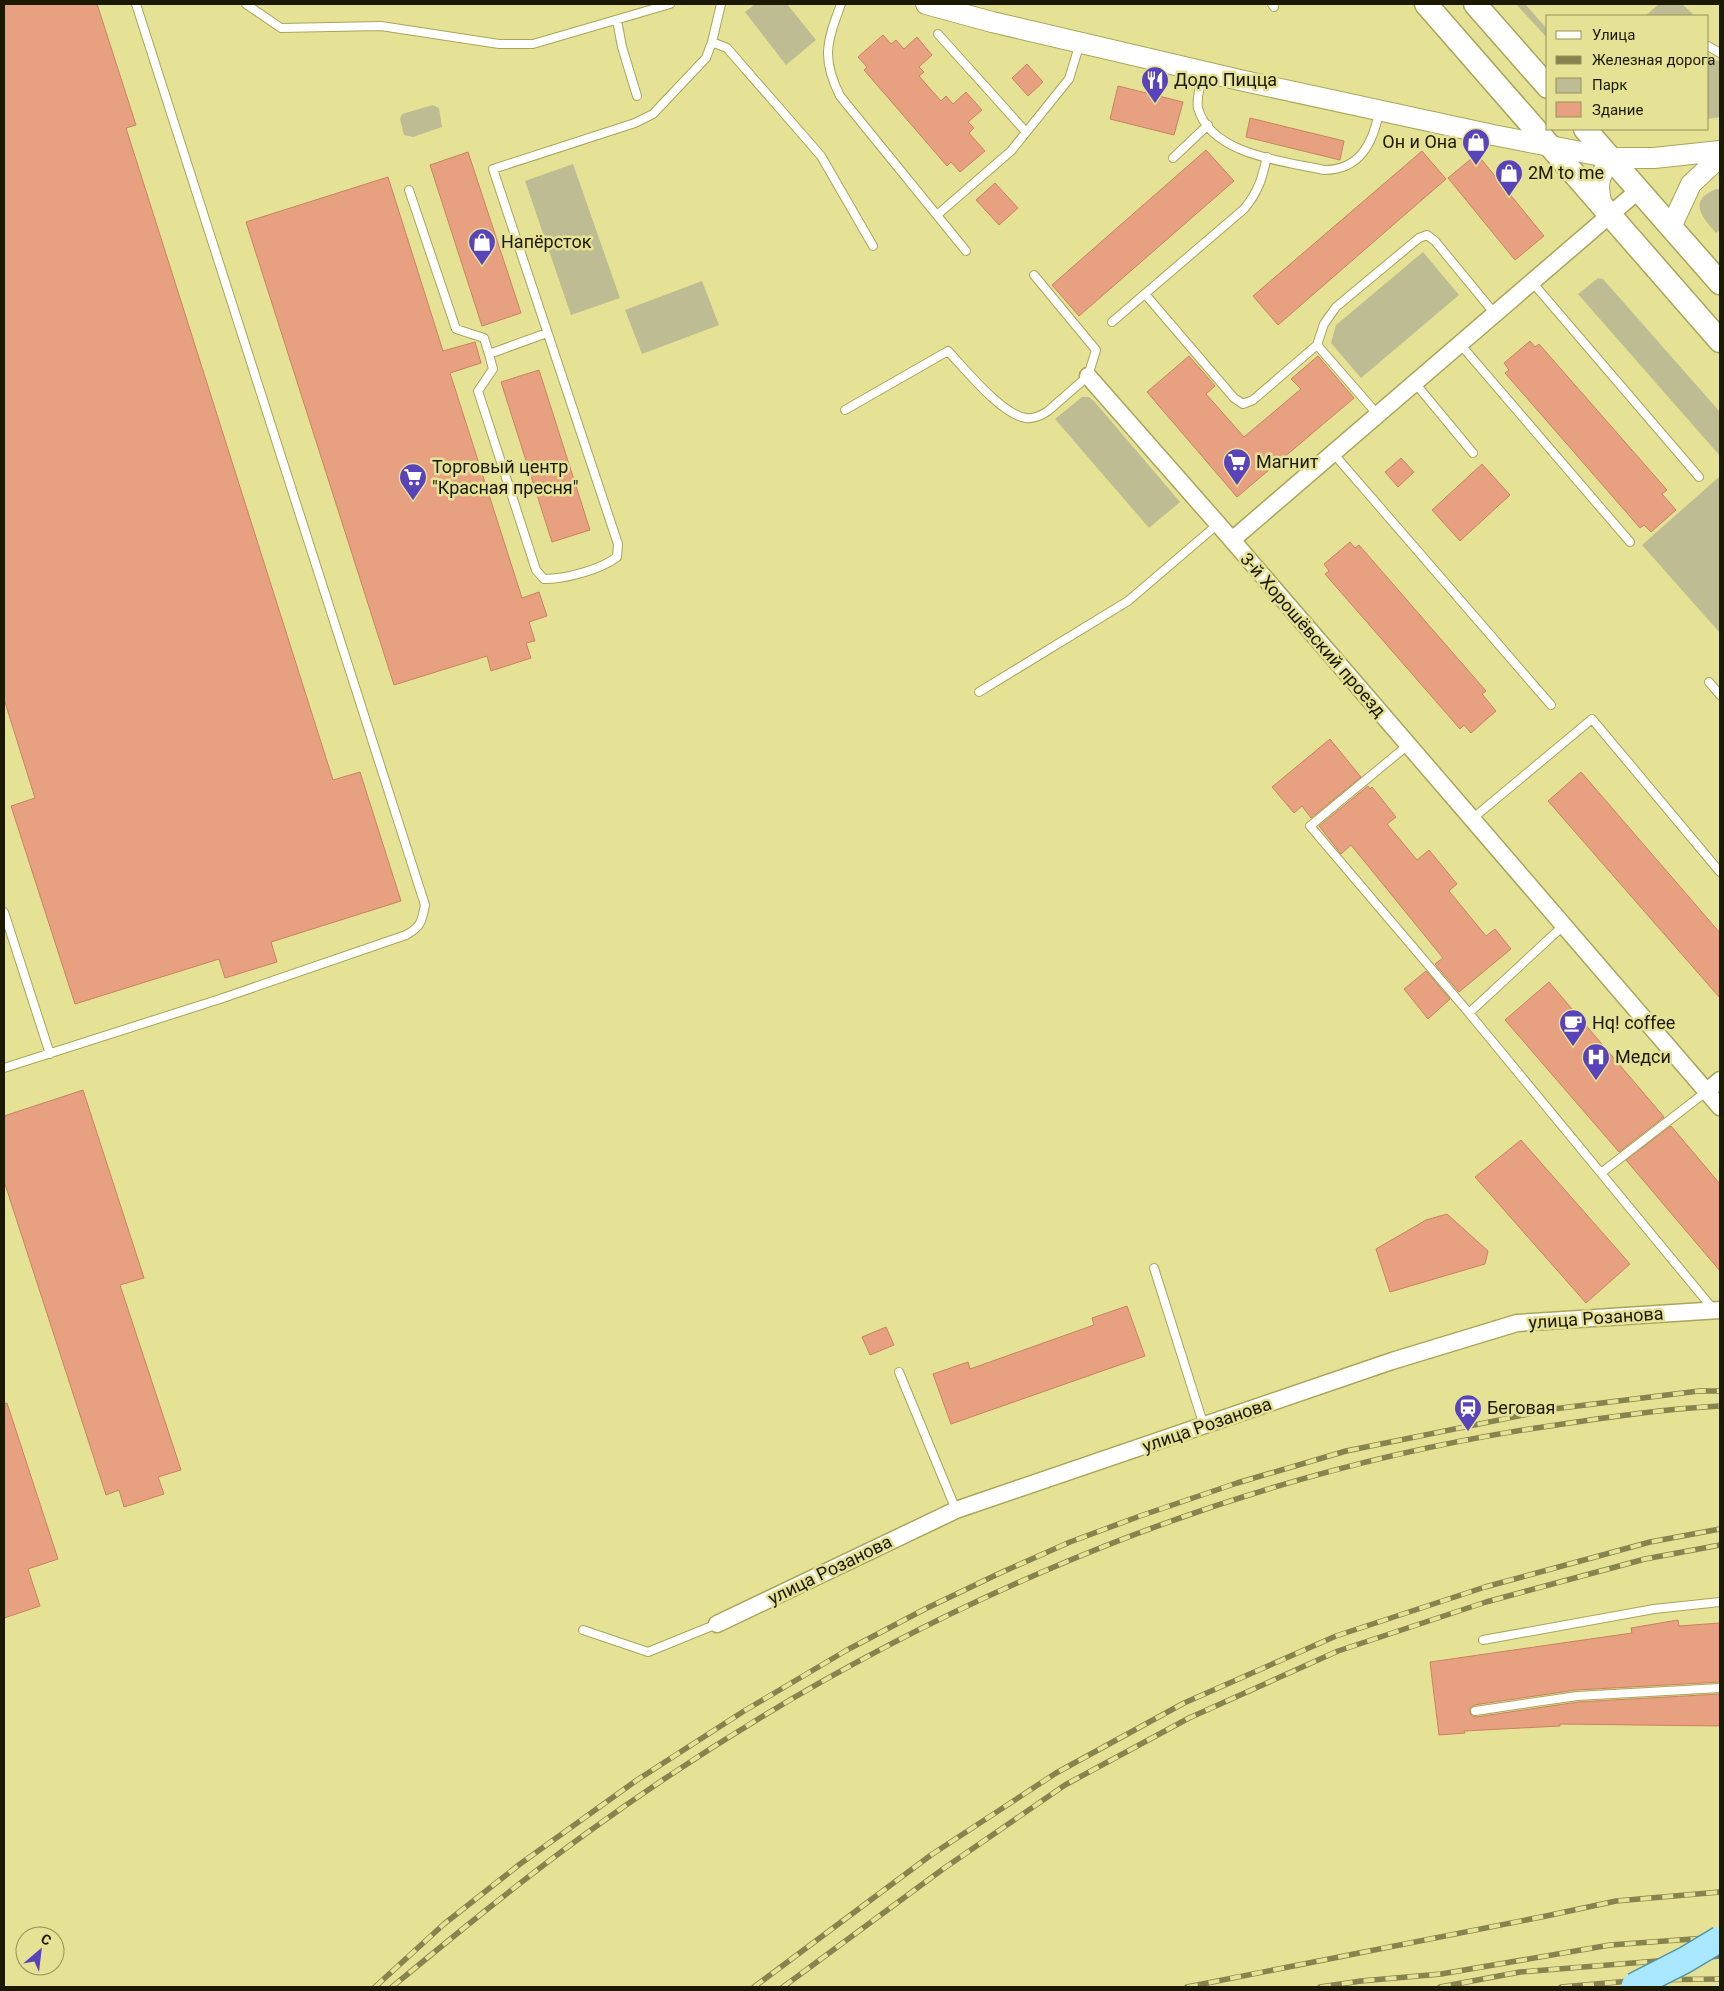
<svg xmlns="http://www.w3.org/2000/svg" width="1724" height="1991" font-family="Roboto,sans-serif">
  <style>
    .green { fill: #bebc92 }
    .building { fill: #e8a180; stroke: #c88262 }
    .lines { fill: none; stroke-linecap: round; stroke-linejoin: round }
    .service-casing { stroke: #a9a55a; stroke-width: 10 }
    .minor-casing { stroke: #a9a55a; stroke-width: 19 }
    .tertiary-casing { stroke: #a9a55a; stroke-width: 22 }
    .secondary-casing { stroke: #a9a55a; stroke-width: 25 }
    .service { stroke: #fff; stroke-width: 8 }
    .minor { stroke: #fff; stroke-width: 16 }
    .tertiary { stroke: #fff; stroke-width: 20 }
    .secondary { stroke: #fff; stroke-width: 22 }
    .rail-casing { stroke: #86834e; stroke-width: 5.5 }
    .rail { stroke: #e6e295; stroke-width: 4; stroke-dasharray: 11; stroke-linecap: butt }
    .primary-bridge-casing { stroke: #5294a5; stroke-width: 28; stroke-linecap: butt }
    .primary-bridge { stroke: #a9e7fe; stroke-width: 25 }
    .labels { text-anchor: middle; stroke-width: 5; stroke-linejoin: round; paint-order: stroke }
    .poi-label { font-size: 18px; fill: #1b1900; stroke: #e6e295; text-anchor: start }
    .street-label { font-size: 18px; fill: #1b1900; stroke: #e6e295 }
  </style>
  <rect width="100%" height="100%" fill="#e6e295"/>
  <path class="green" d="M755 4H787L816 40 786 65 745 12Z
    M1516 4H1525L1548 30V39Z
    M1659 4H1682L1693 14 1689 16H1645Z
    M1708 60 1720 61V117L1708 119Z
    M433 105 439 108 442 127 413 137 404 135 400 119 402 114Z
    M573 164 620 298 571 315 525 181Z
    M1716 189H1720V230L1716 233C1701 216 1688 201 1716 189Z
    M1423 252 1459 295 1361 378 1331 343 1336 325Z
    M1598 278 1603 279 1720 412V456L1578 294Z
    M702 281 719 325 642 354 625 310Z
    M1082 397H1089L1094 401 1180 502 1149 528 1055 419Z
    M1720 476V633L1642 545Z"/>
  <path class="building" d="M4 4H97L136 125 126 128 333 780 360 772 401 901 271 942 277 962 225 978 219 959 75 1004 11 806 35 798 4 699Z
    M883 35 891 44 896 40 904 49 917 37 932 55 919 67 924 72 919 76 941 101 946 96 953 104 966 92 982 110 968 122 974 128 969 133 985 151 960 172 951 162 947 166 864 70 867 67 858 57Z
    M1027 64 1043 82 1028 96 1012 78Z
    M1118 86 1183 102 1174 135 1110 119Z
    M1250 118 1344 141 1340 160 1246 137Z
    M1206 150 1234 181 1079 316 1052 285Z
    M1422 151 1446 179 1278 325 1253 296Z
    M468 152 521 313 482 326 430 165Z
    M1477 154 1544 236 1515 260 1448 178Z
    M388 177 443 351 475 342 481 363 450 373 522 598 539 592 547 616 529 622 535 641 526 643 531 658 491 671 487 656 394 685 246 222Z
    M995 183 1018 208 999 225 976 200Z
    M1530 341 1535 347 1539 344 1667 490 1662 494 1676 510 1651 532 1644 525 1640 528 1505 373 1509 370 1504 363Z
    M1189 356 1215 386 1206 394 1244 437 1301 389 1291 379 1318 356 1354 398 1237 497 1147 392Z
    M539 370 590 530 552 542 501 382Z
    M1401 458 1414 472 1398 487 1385 472Z
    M1482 464 1510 495 1460 541 1432 510Z
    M1350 542 1355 548 1359 545 1486 691 1482 694 1496 711 1471 733 1464 725 1460 729 1325 574 1329 571 1324 564Z
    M1330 739 1361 777 1311 818 1302 806 1294 813 1272 787Z
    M1581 772 1720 933V998L1548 801Z
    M1368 786 1370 789 1372 787 1396 817 1387 824 1417 860 1429 850 1457 884 1449 891 1486 936 1495 929 1511 949 1459 992 1435 964 1443 958 1351 845 1341 854 1319 826Z
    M1426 971 1450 999 1428 1019 1404 989Z
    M1549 982 1664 1117 1619 1152 1505 1020Z
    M83 1090 144 1278 120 1285 181 1470 158 1477 164 1494 124 1507 119 1490 106 1495 4 1181V1116Z
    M1671 1126 1720 1184V1271L1626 1160Z
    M1521 1140 1630 1264 1586 1303 1475 1177Z
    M1447 1214 1488 1251 1485 1264 1390 1292 1376 1249 1426 1220Z
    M1127 1306 1145 1356 951 1424 933 1374 968 1362 970 1369 1094 1325 1092 1318Z
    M886 1327 894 1345 870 1355 862 1337Z
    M7 1403 58 1559 28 1569 40 1606 4 1618V1404Z
    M1678 1620 1679 1626 1720 1623V1682L1576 1690 1474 1705 1470 1708V1712L1472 1716 1476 1717 1578 1702 1720 1694V1726L1560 1724V1726L1464 1731 1465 1733 1439 1735 1430 1662 1632 1633 1631 1628Z"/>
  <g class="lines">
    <g class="service-casing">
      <path id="service" d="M246 4 281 28 381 26 499 44H533L670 4
        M841 4C827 42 821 58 840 96L966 251
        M1272 4 1274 7
        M617 20 622 47 637 96
        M938 34 1026 132
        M712 42 727 48 821 156 873 246
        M1708 46 1720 53
        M1203 73C1201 83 1196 98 1198 108 1211 155 1284 161 1324 170 1360 170 1373 143 1379 112
        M1173 158 1208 125
        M409 190 456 329 484 338 489 354 547 333
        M937 215 1011 151 1069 79 1080 43
        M1532 282 1699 477
        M1145 294 1234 398 1243 404 1253 400 1317 345 1378 415
        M1112 322 1244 209C1259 191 1262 178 1267 157
        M1460 344 1630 542
        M1317 345 1324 324 1336 307 1419 238 1427 235 1435 241 1495 314
        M489 354 493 369 478 391 536 570 544 579C565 579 600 570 617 557L618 544 493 169 635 123 653 114 706 58 712 42 721 4
        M1415 383 1473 453
        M845 410 948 351C965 369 1002 415 1026 418 1033 419 1042 415 1048 411L1088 376 1096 350 1034 275
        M1333 453 1551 705
        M1709 682 1720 695
        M979 692 1128 601 1218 524
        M1408 745 1310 826 1469 1013 1713 1309
        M1472 819 1592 719 1720 872
        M4 912 50 1054
        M1469 1013 1564 925
        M4 1068 220 999 406 935C421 927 422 921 425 905L136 4
        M1601 1173 1707 1091
        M1154 1268 1204 1426
        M899 1372 956 1510
        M583 1630 648 1652 717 1624
        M1483 1640 1654 1609 1720 1602
        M1475 1711 1577 1696 1720 1688"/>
    </g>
    <g class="minor-casing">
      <path id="minor" d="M1640 189 1232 540 1720 1107
        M1088 376 1232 540
        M1707 1091 1720 1080
        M717 1624 956 1510 1392 1361 1517 1323 1720 1310"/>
    </g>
    <g class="tertiary-casing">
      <path id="tertiary" d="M926 4 992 22 1244 81 1493 135 1612 158H1654L1720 151
        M1602 205C1596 183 1599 176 1612 158
        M1672 225 1691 184 1720 157"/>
    </g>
    <g class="secondary-casing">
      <path id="secondary" d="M1426 4 1720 341
        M1475 4 1548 87
        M1585 129 1720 283"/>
    </g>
    <use href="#service" class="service"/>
    <use href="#minor" class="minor"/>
    <use href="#tertiary" class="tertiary"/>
    <use href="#secondary" class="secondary"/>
    <g class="rail-casing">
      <path id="rail" d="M375 1987 444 1924 520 1864 637 1780 744 1711 847 1650 925 1609 998 1574 1070 1542 1140 1516 1237 1483 1346 1451 1553 1409 1699 1391H1720
        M392 1987C455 1935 518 1883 584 1835 866 1630 1191 1481 1536 1428 1597 1419 1659 1409 1720 1406
        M754 1987 931 1855 1056 1773 1184 1703 1336 1636 1485 1587 1650 1542 1720 1529
        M783 1987 943 1869 1065 1785 1189 1718 1338 1651 1486 1602 1645 1559 1720 1545
        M1187 1987 1546 1916 1616 1901 1720 1892
        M1320 1987 1361 1981 1441 1974 1610 1945 1720 1937
        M1440 1987 1520 1972 1720 1956
        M1561 1987 1642 1980 1720 1979"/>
    </g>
    <use href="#rail" class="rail"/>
    <g class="primary-bridge-casing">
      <path id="primary-bridge" d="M1634 1986 1685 1960 1720 1939"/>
    </g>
    <use href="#primary-bridge" class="primary-bridge"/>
  </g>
  <defs>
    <g id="restaurant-pin" transform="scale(1.4375)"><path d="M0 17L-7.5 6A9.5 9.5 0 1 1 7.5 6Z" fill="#5943bb" stroke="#e6e295"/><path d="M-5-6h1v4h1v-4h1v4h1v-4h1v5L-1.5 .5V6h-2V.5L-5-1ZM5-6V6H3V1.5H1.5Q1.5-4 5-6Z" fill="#fff"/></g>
    <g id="shop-pin" transform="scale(1.4375)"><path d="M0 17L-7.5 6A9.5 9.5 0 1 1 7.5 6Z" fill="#5943bb" stroke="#e6e295"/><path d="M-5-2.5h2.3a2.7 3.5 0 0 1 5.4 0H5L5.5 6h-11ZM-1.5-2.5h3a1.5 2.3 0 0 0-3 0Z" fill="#fff"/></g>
    <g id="supermarket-pin" transform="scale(1.4375)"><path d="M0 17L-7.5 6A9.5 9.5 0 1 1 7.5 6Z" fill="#5943bb" stroke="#e6e295"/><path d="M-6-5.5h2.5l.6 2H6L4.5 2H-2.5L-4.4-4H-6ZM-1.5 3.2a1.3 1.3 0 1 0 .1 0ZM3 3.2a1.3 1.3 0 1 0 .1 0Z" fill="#fff"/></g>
    <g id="cafe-pin" transform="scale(1.4375)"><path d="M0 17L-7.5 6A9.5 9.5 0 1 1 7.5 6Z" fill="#5943bb" stroke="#e6e295"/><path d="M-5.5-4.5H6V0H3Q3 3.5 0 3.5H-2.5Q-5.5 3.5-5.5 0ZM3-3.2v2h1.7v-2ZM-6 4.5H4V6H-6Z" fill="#fff"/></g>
    <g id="hospital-pin" transform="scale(1.4375)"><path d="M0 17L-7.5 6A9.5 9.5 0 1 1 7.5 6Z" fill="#5943bb" stroke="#e6e295"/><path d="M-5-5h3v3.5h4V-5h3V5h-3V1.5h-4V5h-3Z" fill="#fff"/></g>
    <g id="station-pin" transform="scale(1.4375)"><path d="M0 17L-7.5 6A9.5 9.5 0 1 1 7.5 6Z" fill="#5943bb" stroke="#e6e295"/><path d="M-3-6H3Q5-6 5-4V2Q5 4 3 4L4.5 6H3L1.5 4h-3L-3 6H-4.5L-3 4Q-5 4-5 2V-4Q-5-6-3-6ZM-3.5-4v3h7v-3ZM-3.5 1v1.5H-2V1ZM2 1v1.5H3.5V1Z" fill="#fff"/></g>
  </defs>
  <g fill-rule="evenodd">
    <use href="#restaurant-pin" x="1155" y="80"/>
    <use href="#shop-pin" x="1476" y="142"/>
    <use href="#shop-pin" x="1509" y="173"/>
    <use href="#shop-pin" x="482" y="242"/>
    <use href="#supermarket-pin" x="1237" y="462"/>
    <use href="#supermarket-pin" x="413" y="477"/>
    <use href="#cafe-pin" x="1573" y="1023"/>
    <use href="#hospital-pin" x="1596" y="1057"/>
    <use href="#station-pin" x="1468" y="1408"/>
  </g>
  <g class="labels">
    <g class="poi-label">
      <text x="1174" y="86">Додо Пицца</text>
      <text x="1457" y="148" text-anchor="end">Он и Она</text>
      <text x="1528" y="179">2M to me</text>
      <text x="501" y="248">Напёрсток</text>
      <text x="1256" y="468">Магнит</text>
      <text x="432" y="473">Торговый центр<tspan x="432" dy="21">"Красная пресня"</tspan></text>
      <text x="1592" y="1029">Hq! coffee</text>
      <text x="1615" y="1063">Медси</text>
      <text x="1487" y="1414">Беговая</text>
    </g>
    <g class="street-label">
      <text transform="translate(1313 635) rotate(49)" y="6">3-й Хорошёвский проезд</text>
      <text transform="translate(1596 1318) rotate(-4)" y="6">улица Розанова</text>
      <text transform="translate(1207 1425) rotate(-19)" y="6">улица Розанова</text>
      <text transform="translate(830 1570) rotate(-26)" y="6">улица Розанова</text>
    </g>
  </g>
  <rect width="1724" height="1991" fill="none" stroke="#1b1900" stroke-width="10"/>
  <rect x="1546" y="15" width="162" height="115" fill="#e6e295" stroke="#959259"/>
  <rect x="1556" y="31" width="25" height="8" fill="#ffffff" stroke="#959259"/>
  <text x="1592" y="40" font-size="15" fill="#1b1900">Улица</text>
  <rect x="1556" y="56" width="25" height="8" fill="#86834e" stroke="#959259"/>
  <text x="1592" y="65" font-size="15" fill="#1b1900">Железная дорога</text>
  <rect x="1556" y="78" width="25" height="15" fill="#bebc92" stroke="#959259"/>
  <text x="1592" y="90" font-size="15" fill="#1b1900">Парк</text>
  <rect x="1556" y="102" width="25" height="15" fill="#e8a180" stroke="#959259"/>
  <text x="1592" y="115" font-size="15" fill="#1b1900">Здание</text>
  <g transform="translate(40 1951) rotate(28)"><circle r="24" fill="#e6e295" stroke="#959259"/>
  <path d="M0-4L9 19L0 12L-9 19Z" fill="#5943bb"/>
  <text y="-8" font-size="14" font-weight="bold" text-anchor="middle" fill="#1b1900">С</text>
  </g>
</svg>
